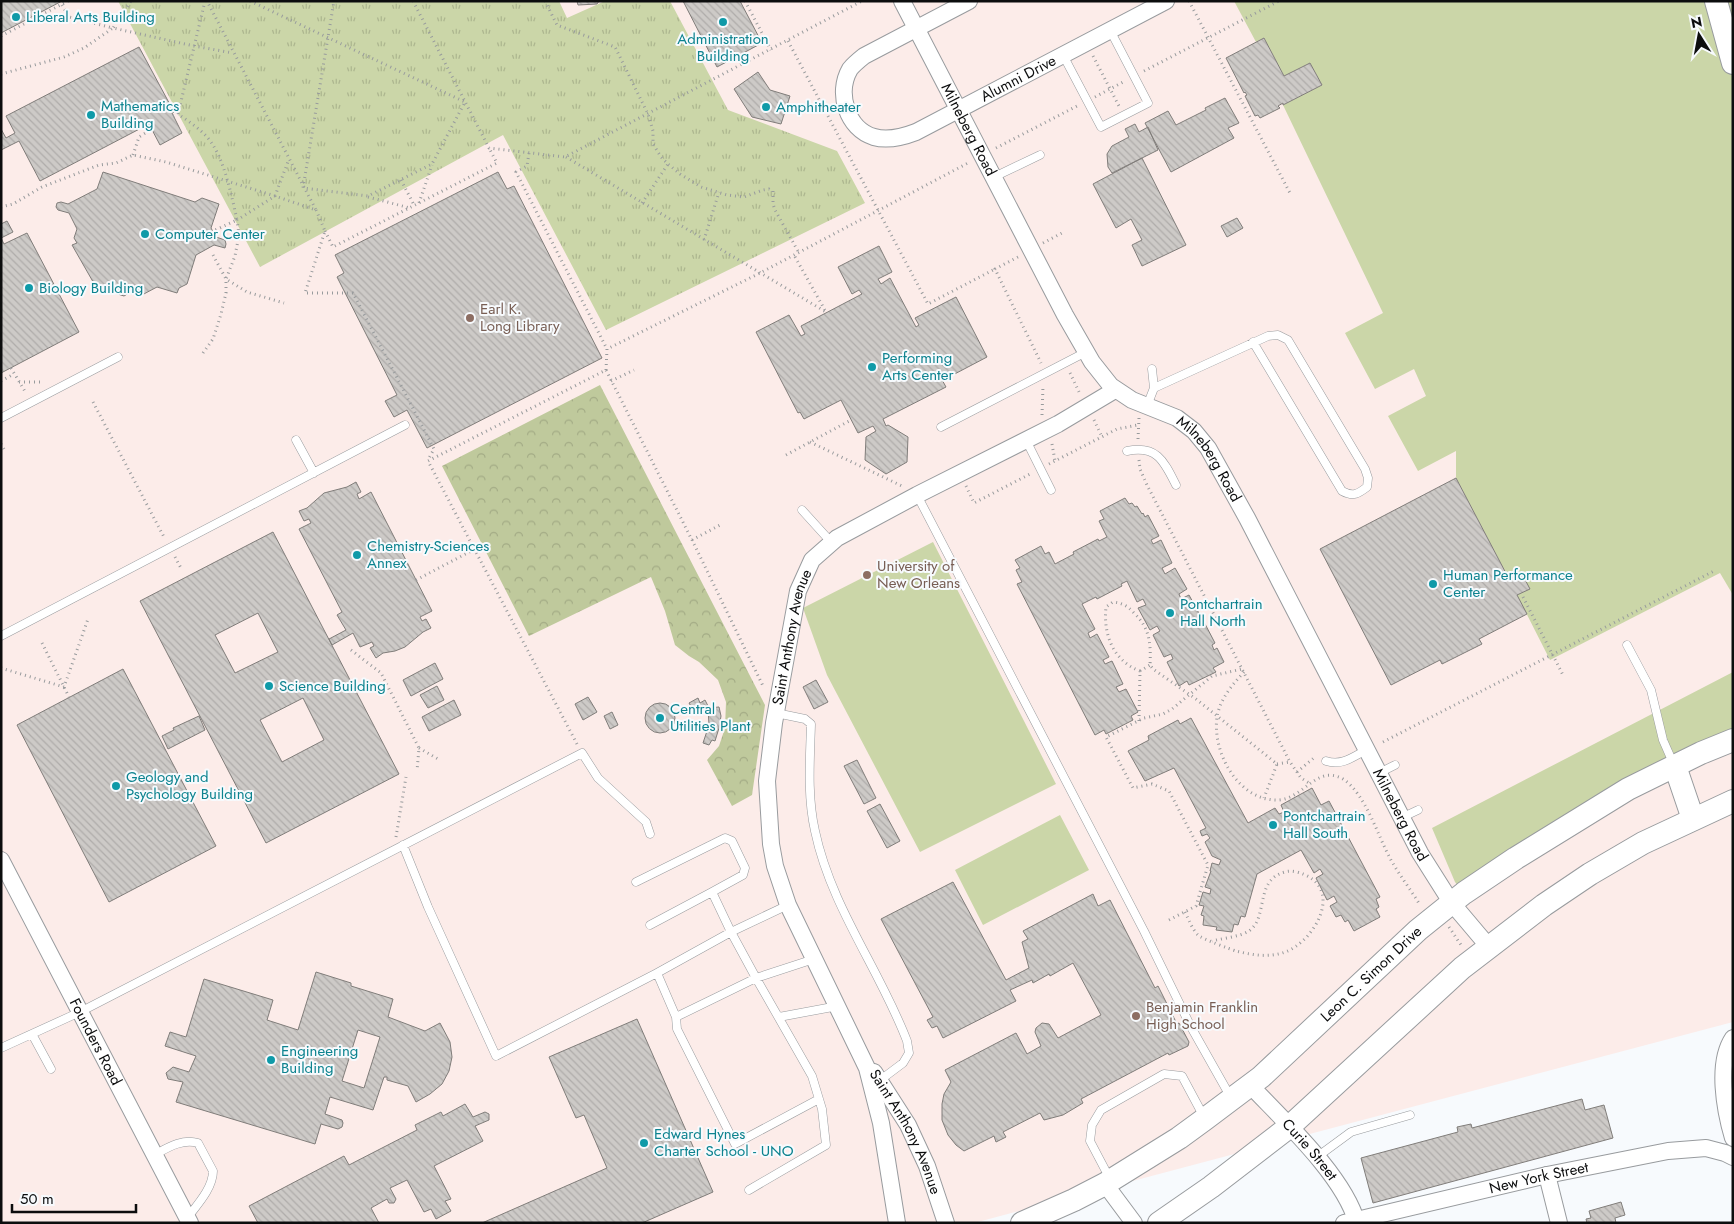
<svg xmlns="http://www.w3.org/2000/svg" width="1734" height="1224" font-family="Jost,sans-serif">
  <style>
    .education { fill: #fcece9 }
    .grass { fill: #cbd6a8 }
    .forest { fill: url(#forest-crowns) }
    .park { fill: url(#park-tufts) }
    .building { fill: url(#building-back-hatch); stroke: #807d7a; fill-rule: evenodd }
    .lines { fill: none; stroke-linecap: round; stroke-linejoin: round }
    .lane-casing { stroke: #989b9e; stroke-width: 9 }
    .street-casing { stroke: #989b9e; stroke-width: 18 }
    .secondary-casing { stroke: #989b9e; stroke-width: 24 }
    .path { stroke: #989b9d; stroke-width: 3; stroke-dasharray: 1 4; stroke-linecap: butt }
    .lane { stroke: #fff; stroke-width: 8 }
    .street { stroke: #fff; stroke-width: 16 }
    .secondary { stroke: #fff; stroke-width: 22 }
    .culture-dot { fill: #0f9aa8; stroke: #f7fafd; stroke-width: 2 }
    .education-dot { fill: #8d6e63; stroke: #f7fafd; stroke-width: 2 }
    .labels { text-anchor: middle; stroke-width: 4; stroke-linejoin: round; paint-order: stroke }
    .culture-label { font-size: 15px; fill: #0d838f; stroke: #f7fafd; text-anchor: start }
    .street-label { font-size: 15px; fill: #0c0d0e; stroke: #f7fafd }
    .education-label { font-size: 15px; fill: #785e54; stroke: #f7fafd; text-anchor: start }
  </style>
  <defs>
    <pattern id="forest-crowns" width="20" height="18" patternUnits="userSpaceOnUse" patternTransform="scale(1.25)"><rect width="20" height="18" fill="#bfc99c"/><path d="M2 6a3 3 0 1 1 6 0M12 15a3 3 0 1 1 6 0" fill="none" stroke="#a3ab85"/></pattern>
    <pattern id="park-tufts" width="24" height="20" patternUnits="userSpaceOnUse" patternTransform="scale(1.25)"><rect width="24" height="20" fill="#cbd6a8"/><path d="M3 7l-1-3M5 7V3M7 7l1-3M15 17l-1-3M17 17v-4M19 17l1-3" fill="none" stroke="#adb68f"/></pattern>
    <pattern id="building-back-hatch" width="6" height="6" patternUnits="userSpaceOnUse" patternTransform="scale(1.25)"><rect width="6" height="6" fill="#cdcac7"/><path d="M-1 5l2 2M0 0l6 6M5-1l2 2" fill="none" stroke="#afacaa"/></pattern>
  </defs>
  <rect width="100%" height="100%" fill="#f7fafd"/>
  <path class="education" d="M1 1H1701L1733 129V1022L974 1223H1Z"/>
  <path class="grass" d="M1234 1H1733V595L1720 573 1550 660 1517 595 1521 573 1509 579 1456 478V451L1418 471 1388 416 1426 396 1414 369 1375 389 1345 333 1383 313 1283 105 1322 85 1310 63 1284 76 1264 38 1256 42Z
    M933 542 1056 784 920 852 827 675 803 608Z
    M1733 672V740L1464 893 1455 882 1432 828Z
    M1060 815 1089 870 983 925 955 870Z"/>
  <path class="forest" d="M600 385 765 705 752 795 732 806 707 760 719 746 725 728 726 702 718 680 699 662 689 656 675 645 665 611 651 577 529 636 442 466Z"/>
  <path class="park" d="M118 1H559L567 18 605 1H670L728 110 837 151 865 203 606 330 503 135 260 267Z"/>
  <path class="building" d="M1 1H62L1 33Z
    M577 1H599L597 4 578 5Z
    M683 1H740L762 43 717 67Z
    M1264 38 1284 76 1310 63 1322 85 1283 105V103L1278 106 1280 108 1260 118 1258 115 1255 116 1245 96 1247 95 1245 92 1244 93 1226 58Z
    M139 47 174 112 172 113 182 133 160 145 149 124 40 181 19 141 1 150V129L6 138 15 133 6 116Z
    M758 72 770 90 790 96 781 124 752 117 734 89Z
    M1225 98 1239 123 1228 128 1234 138 1171 172 1145 123 1168 111 1176 125 1206 110 1205 108Z
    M1135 124 1139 132 1148 127 1158 150 1112 173 1108 167 1107 154 1112 146 1129 137 1125 129Z
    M1142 158 1186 245 1142 266 1132 245 1142 240 1131 219 1116 228 1093 184Z
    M103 172 195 202 202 198 219 204 211 228 216 237 225 240 226 244 225 248 214 245 196 255 187 284 179 288 177 293 157 287 140 296 129 293 124 296 96 287 72 245 77 243 74 238 77 229 69 213 58 210 56 207 57 203 61 202 68 204 97 189Z
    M498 172 507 189 514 186 602 358 427 448 407 410 394 417 385 401 397 395 337 277 344 273 335 255Z
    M1237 218 1243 228 1227 237 1221 226Z
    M7 221 13 232 1 238V224Z
    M27 233 79 332 1 373V238L4 244Z
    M879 246 892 272 878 279 881 284 890 278 916 327 919 325 915 318 956 297 987 357 947 378 946 376 941 378 946 387 883 419 886 426 888 425 908 437 907 462 886 474 865 460 866 437 876 431 873 426 858 433 841 400 804 419 800 412 798 413 756 332 789 315 801 336 805 334 801 326 862 294 859 290 852 294 838 267Z
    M1456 478 1509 579 1521 572 1530 589 1517 595 1527 614 1479 639 1482 644 1442 664 1440 660 1391 685 1320 549Z
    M356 482 361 492 357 494 359 499 371 492 432 611 420 617 422 621 426 619 431 628 423 632 405 647 395 651 383 653 376 658 370 648 374 646 372 642 360 647 353 633 332 645 329 639 346 630 337 615 342 612 299 529 311 523 309 519 304 521 299 511 307 508 324 493 347 487Z
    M1125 498 1129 504 1132 503 1135 507 1137 506 1142 514 1143 513 1145 517 1148 515 1159 536 1151 540 1153 544 1161 540 1172 563 1162 568 1165 574 1175 568 1187 589 1179 594 1181 599 1189 595 1201 617 1193 621 1195 626 1204 622 1215 643 1212 645 1214 650 1217 648 1224 662 1213 668 1216 672 1189 685 1187 681 1179 686 1167 662 1173 659 1171 654 1164 657 1153 635 1160 631 1157 626 1150 630 1138 608 1146 605 1143 599 1137 602 1127 581 1121 584 1122 586 1097 599 1096 597 1082 604 1095 629 1088 633 1090 638 1097 634 1109 657 1103 660 1105 664 1112 661 1123 684 1116 687 1119 692 1126 689 1138 712 1131 716 1133 720 1106 734 1104 730 1095 735 1017 584 1022 582 1016 570 1020 568 1015 560 1041 546 1045 554 1049 552 1055 564 1074 554 1073 552 1098 539 1099 541 1107 537 1099 521 1104 519 1100 511Z
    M273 532 399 774 266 843 140 601ZM258 613 278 652 235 673 215 635ZM303 698 324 740 282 762 260 720Z
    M435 663 443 679 411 696 403 680Z
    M123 669 216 846 109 902 17 725Z
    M816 680 828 702 814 709 803 687Z
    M437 686 444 700 428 708 420 695Z
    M588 697 597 712 583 720 575 704Z
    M698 698 700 703 705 700 708 706 703 709 704 711 696 715 689 703Z
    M454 700 461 715 429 731 422 717Z
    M645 718a15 15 0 1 1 30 0a15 15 0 1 1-30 0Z
    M719 707 721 716 719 728 715 741 712 740 709 745 703 743 709 725 708 708Z
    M612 712 618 725 610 729 604 716Z
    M199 716 205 730 168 749 162 736 174 730 173 728Z
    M1191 718 1248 823 1275 808 1279 814 1284 812 1281 805 1312 788 1321 805 1329 801 1380 897 1376 899 1379 907 1376 909 1380 917 1354 931 1348 920 1345 922 1341 915 1336 917 1330 906 1337 902 1334 896 1327 900 1316 878 1323 874 1320 869 1314 873 1301 850 1257 874 1245 917 1241 916 1238 925 1234 924 1232 932 1216 930 1217 927 1203 925 1204 916 1201 915 1204 906 1199 905 1203 892 1210 894 1211 889 1205 887 1211 871H1210L1212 863 1219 865 1221 860 1212 856 1205 842 1210 838 1207 834 1202 836 1200 831 1206 828 1174 768 1145 781 1128 751 1149 740 1148 736 1178 720 1180 724Z
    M857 760 876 798 864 804 844 766Z
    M880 804 900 841 887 848 867 811Z
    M953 882 1006 980 1029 968 1022 942 1028 939 1023 931 1093 894 1098 906 1110 900 1155 988 1158 986 1177 1024 1179 1023 1189 1042 1188 1046 1169 1055 1168 1053 1081 1099 1083 1103 1063 1115 1044 1120 1040 1113 1003 1132 1006 1137 996 1142 994 1136 964 1151 956 1145 948 1135 942 1120V1104L944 1094 951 1082 945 1070 1016 1033 1027 1054 1041 1046 1035 1032 1036 1028 1042 1023 1049 1024 1058 1038 1101 1015 1073 963 1050 976 1049 974 1033 983 1032 980 1010 990 1016 1001 943 1038 937 1026 932 1028 927 1020 933 1017 881 919Z
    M316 972 351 983V986L393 999 388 1017 425 1031 440 1023 450 1042 452 1057 449 1071 442 1084 430 1094 416 1102 408 1086 387 1080V1077H384L373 1110 330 1097 325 1114 342 1120 343 1123 342 1127 338 1129 321 1124 315 1144 176 1102 183 1082 168 1079 166 1073 173 1067 189 1072 196 1056 165 1046 170 1032 186 1037 204 979 273 1000 267 1020 298 1030ZM358 1030 380 1037 364 1088 342 1081Z
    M637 1019 713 1192 642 1223H482L607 1168 584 1115 576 1118 549 1057Z
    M1582 1099 1585 1110 1604 1105 1613 1138 1373 1203 1361 1158 1458 1132 1457 1127 1471 1124 1472 1128Z
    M465 1104 473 1117 485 1112 489 1114V1120L475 1126 483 1141 434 1166 451 1199 445 1201 451 1211 436 1219 431 1209 424 1212 407 1180 390 1188 396 1199 394 1203H389L387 1199 371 1208 379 1223H258L249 1206 344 1156 349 1165 417 1130 415 1125 441 1112 443 1116Z
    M1621 1202 1625 1215 1615 1218 1616 1223H1587L1586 1219 1591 1218 1589 1211Z"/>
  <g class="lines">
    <g class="lane-casing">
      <path id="lane" d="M1063 55 1101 127 1148 103 1110 30
        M994 177 1040 155
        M1154 388 1268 336 1278 335 1288 340 1365 469 1368 478 1367 487C1358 494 1353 497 1342 491L1253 342
        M1147 406 1154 388 1152 369
        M1 418 118 357
        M941 427 1086 352
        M296 440 314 473
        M1026 440 1051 490
        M1127 451C1157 445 1164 461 1176 485
        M917 495 1144 931 1191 1027 1230 1096
        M802 510 831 542
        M1 636 405 425
        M1627 645 1651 690 1663 740 1674 765
        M776 713 805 719 811 724C810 759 807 796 815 831 831 907 880 970 907 1041L909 1053 903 1063 879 1081
        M1326 761C1342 766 1353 757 1366 750
        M1379 773 1395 765
        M1401 818 1418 810
        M403 845 428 907 496 1056 657 973
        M636 882 725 838 732 841 745 868 743 875 712 892
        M650 925 712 892 731 932 756 978 812 1076 822 1109 826 1145 749 1190
        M814 959 756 978 676 1017 677 1029 735 1144 819 1099
        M676 1017 657 973 731 932 788 905
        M779 1017 838 1006
        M32 1034 51 1069
        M1 1048 80 1012 582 753 598 778 646 822 650 834
        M154 1155C167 1148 183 1138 198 1143L213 1171C213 1188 197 1205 188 1217
        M1317 1157 1351 1132 1410 1115
        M1110 1179 1090 1141 1092 1125 1101 1110 1164 1074 1182 1076 1204 1117"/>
    </g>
    <g class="street-casing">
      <g id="street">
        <path id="s1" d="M902 1 1065 315 1092 362 1111 386 1132 400 1177 418 1194 431 1208 448 1247 518 1420 853 1451 902 1489 947"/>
        <path id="s2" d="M969 1 864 56C859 60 854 64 850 69 836 93 847 129 874 137 888 141 903 137 916 132L1166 1"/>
        <path id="s3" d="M1 860 190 1223"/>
        <path d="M1733 1038C1716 1063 1725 1111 1733 1138"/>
        <path id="s4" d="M874 1072 908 1125 927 1166 946 1223"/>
        <path id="s5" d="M1250 1085C1284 1121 1344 1176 1357 1223"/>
        <path d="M1547 1175 1559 1223"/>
        <path d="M1105 1184 1134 1223"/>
        <path id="s6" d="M897 1223 881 1123 867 1068 788 905 775 866 771 844 767 781 774 723 798 591 812 560 837 538 917 495 1058 424 1115 390"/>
        <path id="s7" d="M1344 1223 1547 1175 1668 1151 1706 1148 1725 1153 1733 1157"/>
      </g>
    </g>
    <g class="secondary-casing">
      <g id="secondary">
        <path d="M1716 1 1733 63"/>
        <path d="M1675 766 1693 819"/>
        <path id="s8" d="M1022 1223 1074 1200 1105 1184 1179 1138 1205 1119 1261 1077 1418 930 1464 893 1516 858 1628 789 1701 753 1733 740"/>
        <path d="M1159 1223 1211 1187 1289 1127 1462 968 1544 905 1590 874 1643 843 1733 801"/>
      </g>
    </g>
    <path class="path" d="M205 1 178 114C191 123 205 132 213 145 225 164 232 197 237 220L213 231
      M250 1 465 102 432 164 368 196 303 188 334 1
      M413 1 489 148 565 157 862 1
      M545 1 557 25 615 47 648 114 653 131V144L661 157 668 164 680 174 701 187 727 195 744 197 763 190 769 189 773 191V204L775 210 799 253
      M745 1 771 50
      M1189 1 1291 195
      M62 5 69 17 113 28 131 1
      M1 36 68 1
      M788 41 928 304 995 269
      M1093 56 1119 106
      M1144 71 1279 1
      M1 74 64 57 84 48 113 28 194 46 233 53
      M1095 97 1125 81
      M173 116 178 114
      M996 148 1079 105
      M529 153 527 166 516 172 607 349
      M133 155 139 137 152 129
      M566 157 826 312 794 255
      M401 180 414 205
      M368 197 410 208
      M419 203 432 165
      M642 203 668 164
      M1 207 13 204 42 187 99 165 116 163 133 155 166 162 275 196 316 210 207 1
      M316 210 325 231 305 293H353L434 449 428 460
      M325 231 333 247 497 163 489 148
      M704 240 719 192
      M1043 243 1062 233
      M213 255 226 279 247 292 284 303
      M1018 257 995 269 1041 363
      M203 353 213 339 221 314 226 293V279L235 256 239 235 237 220 275 196 289 159
      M11 368 26 393
      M606 370 607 349 760 273 968 163
      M1070 373 1080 394
      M1 381 14 374
      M611 381 634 370
      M19 382H43
      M93 402 165 539
      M1042 415 1043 386
      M1094 420 1102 437
      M1138 439 1139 418
      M810 442 902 486
      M1 444 4 449
      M1052 444 1055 461
      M786 455 851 420
      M1139 460 1140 469 1147 485 1290 762 1301 778 1309 783
      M1049 464 1117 429 1138 425
      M966 486 974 503 1032 473
      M692 540 720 525
      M175 557 182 570
      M416 580 475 549
      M1523 597 1564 677
      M42 643 69 697
      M351 650 381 673 419 748 417 771
      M1 668 64 687 88 619
      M1140 671 1150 665
      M1244 672C1232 685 1220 699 1217 717 1212 752 1238 801 1278 800 1304 799 1316 764 1343 779 1366 794 1378 837 1391 860 1400 876 1411 890 1420 905
      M1139 721 1140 671C1113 661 1103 634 1106 607L1113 602C1122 603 1128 606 1134 613 1150 628 1151 644 1150 665L1153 669 1196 699 1277 764 1264 798
      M1383 742 1716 570
      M577 744 428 461 606 370 692 540 764 688
      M419 748 438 759
      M1277 764 1290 762
      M1297 772 1315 757
      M396 837 406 777
      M1185 912C1189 920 1192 929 1198 935 1202 939 1230 949 1236 951 1252 955 1269 958 1285 952 1314 942 1344 890 1303 874 1298 872 1291 870 1285 872 1254 880 1269 917 1249 931 1239 937 1224 938 1212 941
      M1169 920 1196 906 1208 865 1169 791 1152 784 1133 788 1106 737 1144 718 1163 714 1172 709 1212 676 1242 669
      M1449 927 1461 945"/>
    <use href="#lane" class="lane"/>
    <use href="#street" class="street"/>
    <use href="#secondary" class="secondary"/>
  </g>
  <g class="culture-dot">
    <circle cx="16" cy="17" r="5"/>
    <circle cx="723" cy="22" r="5"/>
    <circle cx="766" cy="107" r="5"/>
    <circle cx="91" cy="115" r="5"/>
    <circle cx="145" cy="234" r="5"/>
    <circle cx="29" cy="288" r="5"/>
    <circle cx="872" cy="367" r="5"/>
    <circle cx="357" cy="555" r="5"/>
    <circle cx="1433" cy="584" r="5"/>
    <circle cx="1170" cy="613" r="5"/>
    <circle cx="269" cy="686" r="5"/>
    <circle cx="660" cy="718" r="5"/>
    <circle cx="116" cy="786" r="5"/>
    <circle cx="1273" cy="825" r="5"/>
    <circle cx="271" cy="1060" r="5"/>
    <circle cx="644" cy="1143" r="5"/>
  </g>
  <g class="education-dot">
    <circle cx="470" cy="318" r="5"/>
    <circle cx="867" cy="575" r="5"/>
    <circle cx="1136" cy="1016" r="5"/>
  </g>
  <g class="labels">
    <g class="culture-label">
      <text x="26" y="22">Liberal Arts Building</text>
      <text x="723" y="44" text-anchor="middle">Administration<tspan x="723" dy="17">Building</tspan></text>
      <text x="101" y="111">Mathematics<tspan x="101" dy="17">Building</tspan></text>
      <text x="776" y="112">Amphitheater</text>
      <text x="155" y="239">Computer Center</text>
      <text x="39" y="293">Biology Building</text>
      <text x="882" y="363">Performing<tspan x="882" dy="17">Arts Center</tspan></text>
      <text x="367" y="551">Chemistry-Sciences<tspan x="367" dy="17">Annex</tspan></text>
      <text x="1443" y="580">Human Performance<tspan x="1443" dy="17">Center</tspan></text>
      <text x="1180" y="609">Pontchartrain<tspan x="1180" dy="17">Hall North</tspan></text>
      <text x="279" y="691">Science Building</text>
      <text x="670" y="714">Central<tspan x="670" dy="17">Utilities Plant</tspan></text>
      <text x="126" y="782">Geology and<tspan x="126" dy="17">Psychology Building</tspan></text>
      <text x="1283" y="821">Pontchartrain<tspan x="1283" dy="17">Hall South</tspan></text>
      <text x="281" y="1056">Engineering<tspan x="281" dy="17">Building</tspan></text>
      <text x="654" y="1139">Edward Hynes<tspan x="654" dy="17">Charter School - UNO</tspan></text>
    </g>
    <g class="street-label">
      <text dy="5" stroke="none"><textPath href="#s2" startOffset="378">Alumni Drive</textPath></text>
      <text dy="5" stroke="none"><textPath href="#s1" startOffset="145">Milneberg Road</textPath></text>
      <text dy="5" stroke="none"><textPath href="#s1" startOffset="565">Milneberg Road</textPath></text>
      <text dy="5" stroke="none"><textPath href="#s6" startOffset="612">Saint Anthony Avenue</textPath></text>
      <text dy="5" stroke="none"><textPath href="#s1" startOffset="970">Milneberg Road</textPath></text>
      <text dy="5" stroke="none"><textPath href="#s8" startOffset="432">Leon C. Simon Drive</textPath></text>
      <text dy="5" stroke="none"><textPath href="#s3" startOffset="205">Founders Road</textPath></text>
      <text dy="5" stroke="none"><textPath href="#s4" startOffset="68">Saint Anthony Avenue</textPath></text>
      <text dy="5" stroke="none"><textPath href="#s5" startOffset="88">Curie Street</textPath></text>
      <text dy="5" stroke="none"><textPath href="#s7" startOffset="200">New York Street</textPath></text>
    </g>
    <g class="education-label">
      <text x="480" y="314">Earl K.<tspan x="480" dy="17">Long Library</tspan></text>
      <text x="877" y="571">University of<tspan x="877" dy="17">New Orleans</tspan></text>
      <text x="1146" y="1012">Benjamin Franklin<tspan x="1146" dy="17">High School</tspan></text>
    </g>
  </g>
  <rect width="1734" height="1224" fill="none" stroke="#0c0d0e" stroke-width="5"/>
  <g transform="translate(1699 35) rotate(349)" stroke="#f7fafd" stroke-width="4" paint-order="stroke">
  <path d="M0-4L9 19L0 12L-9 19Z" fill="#0c0d0e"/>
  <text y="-8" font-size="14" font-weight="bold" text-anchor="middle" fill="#0c0d0e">N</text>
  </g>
  <path d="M12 1204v8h124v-8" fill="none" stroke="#0c0d0e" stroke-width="2.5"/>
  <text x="20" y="1204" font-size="15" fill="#0c0d0e" stroke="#f7fafd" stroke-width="4" paint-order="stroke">50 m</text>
</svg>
